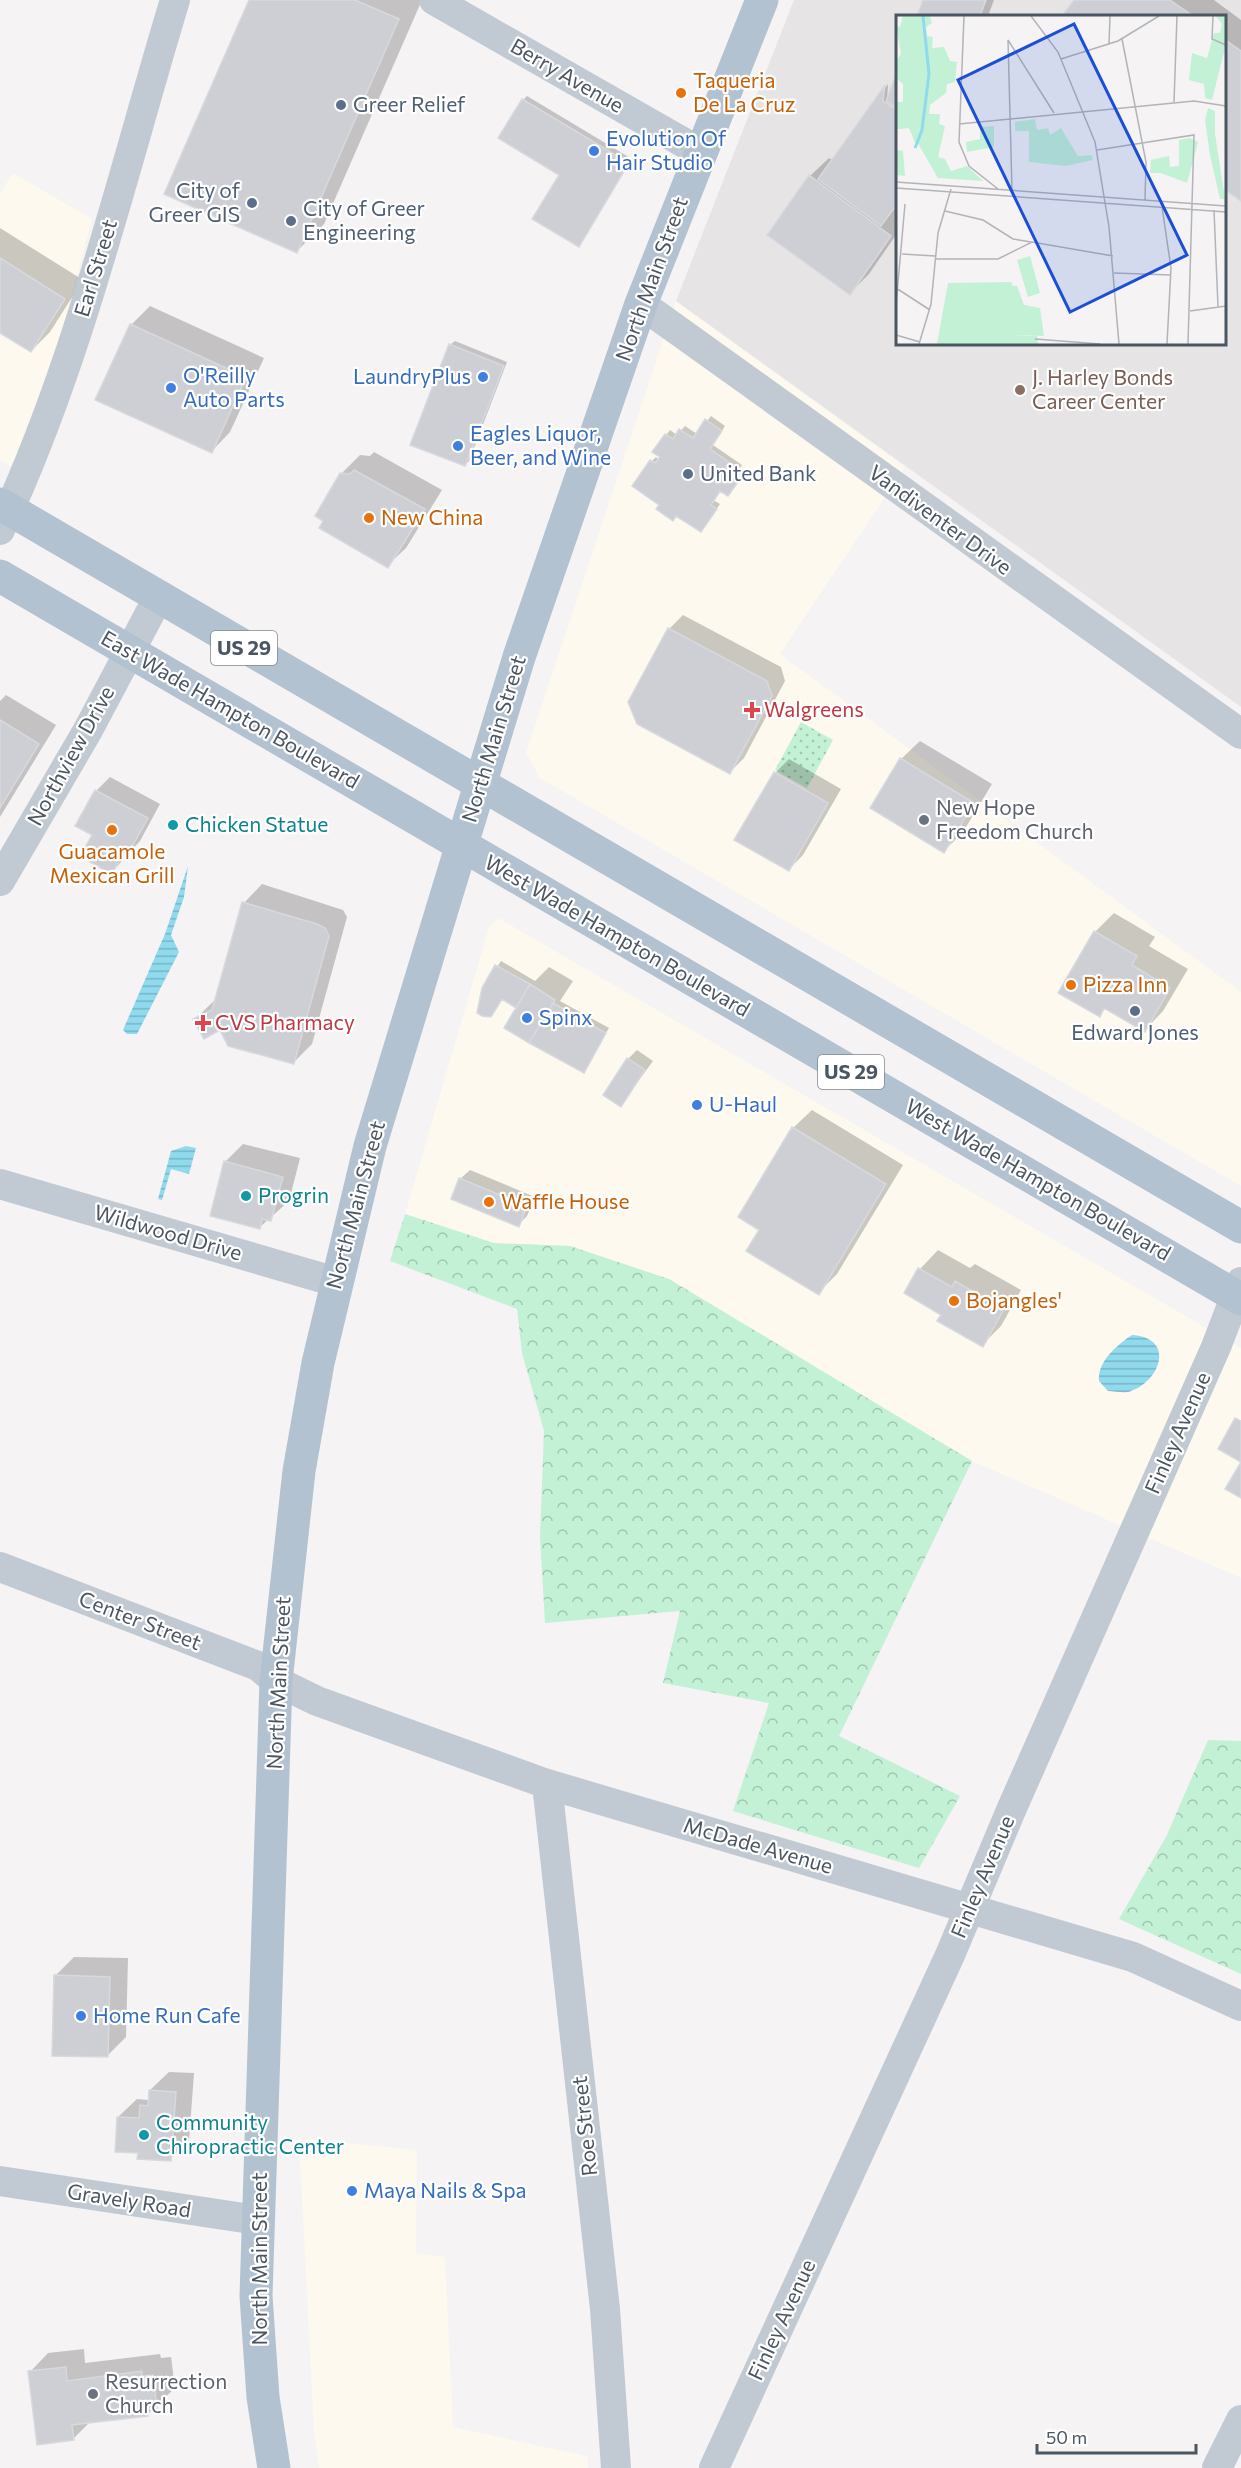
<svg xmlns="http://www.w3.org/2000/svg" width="1241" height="2468" font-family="Commissioner,sans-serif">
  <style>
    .commercial { fill: #fdf9ef }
    .education { fill: #e6e4e5; fill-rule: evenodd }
    .forest { fill: url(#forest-crowns) }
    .park { fill: url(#park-dots) }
    .water { fill: url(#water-rules) }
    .shadow { fill: #0003 }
    .building { fill: #cdcfd5; stroke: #d7d9de; stroke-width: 1.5 }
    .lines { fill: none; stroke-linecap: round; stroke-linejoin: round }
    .minor { stroke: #c1cad2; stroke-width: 30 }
    .major { stroke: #b3c2d1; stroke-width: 33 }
    .food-dot { fill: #e8710a; stroke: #fff; stroke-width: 2 }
    .service-dot { fill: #5c6f8a; stroke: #fff; stroke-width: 2 }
    .shop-dot { fill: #3f7fe0; stroke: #fff; stroke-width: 2 }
    .education-dot { fill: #8d6e63; stroke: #fff; stroke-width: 2 }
    .health-dot { fill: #e0444e; stroke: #fff; stroke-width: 2 }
    .worship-dot { fill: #6b7280; stroke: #fff; stroke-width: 2 }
    .culture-dot { fill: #0f9aa8; stroke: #fff; stroke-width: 2 }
    .labels { text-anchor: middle; stroke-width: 4.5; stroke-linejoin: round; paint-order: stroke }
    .shield { fill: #fff; stroke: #808990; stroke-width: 1.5 }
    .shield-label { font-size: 20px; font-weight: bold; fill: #4a5661 }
    .street-label { font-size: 21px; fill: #4a5661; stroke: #fff }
    .food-label { font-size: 21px; fill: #c56008; stroke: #fff; text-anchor: start }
    .service-label { font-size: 21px; fill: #4e5e75; stroke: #fff; text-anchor: start }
    .shop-label { font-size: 21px; fill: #366cbe; stroke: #fff; text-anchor: start }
    .education-label { font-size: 21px; fill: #785e54; stroke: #fff; text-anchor: start }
    .health-label { font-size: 21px; fill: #be3a42; stroke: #fff; text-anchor: start }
    .worship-label { font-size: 21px; fill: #5b616d; stroke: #fff; text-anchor: start }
    .culture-label { font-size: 21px; fill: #0d838f; stroke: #fff; text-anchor: start }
    .inset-river { fill: none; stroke: #90daee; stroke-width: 3 }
    .inset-road { fill: none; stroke: #b1b4b9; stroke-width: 1.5 }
    .view { fill: #1d4ed8; fill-opacity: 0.15; stroke: #1d4ed8; stroke-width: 3 }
    .inset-edge { fill: none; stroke: #4a5661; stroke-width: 3 }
  </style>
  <defs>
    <pattern id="forest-crowns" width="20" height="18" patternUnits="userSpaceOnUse" patternTransform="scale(1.5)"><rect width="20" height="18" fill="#c3f1d5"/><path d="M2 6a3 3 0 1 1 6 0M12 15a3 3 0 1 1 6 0" fill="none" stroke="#a0c6b0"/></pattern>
    <pattern id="park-dots" width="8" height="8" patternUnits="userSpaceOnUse" patternTransform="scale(1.5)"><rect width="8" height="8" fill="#c3f1d5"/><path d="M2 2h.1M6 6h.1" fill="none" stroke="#a0c6b0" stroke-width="1.8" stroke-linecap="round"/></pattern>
    <pattern id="water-rules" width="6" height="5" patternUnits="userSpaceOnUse" patternTransform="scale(1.5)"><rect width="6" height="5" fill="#90daee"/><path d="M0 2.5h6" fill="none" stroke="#78b4c4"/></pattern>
  </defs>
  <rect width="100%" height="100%" fill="#f5f3f3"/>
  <path class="commercial" d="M13 173 92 219 58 347 17 460 10 466 0 460V193Z
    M676 301 905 467 780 654 1241 992V1186L540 778 526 753Z
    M498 918 1241 1348V1578L972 1461 669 1279 570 1246 494 1243 405 1214 489 927Z
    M299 2138 417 2150 416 2253 445 2257 453 2427 587 2456 588 2468H319L314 2432Z"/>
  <path class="education" d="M794 0H1241V707L676 301ZM898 16H1224V344H898Z"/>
  <path class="forest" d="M405 1214 494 1243 570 1246 669 1279 972 1461 839 1736 960 1796 919 1868 733 1811 769 1703 663 1683 680 1611 545 1623 540 1537 544 1431 522 1353 517 1309 390 1261Z
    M1208 1740 1241 1741V1974L1119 1919 1167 1835Z"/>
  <path class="park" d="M801 722 833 740 807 788 775 770Z"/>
  <path class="water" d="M188 866 184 897 171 935 179 952 137 1034H127L123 1030 165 934Z
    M186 1146 196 1148 189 1174 171 1169 162 1200 158 1199 171 1151Z
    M1132 1335C1176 1338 1160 1381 1131 1391 1125 1394 1115 1391 1108 1391L1099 1381C1097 1362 1117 1345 1132 1335Z"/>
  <path class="shadow" d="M250 0H422L324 224 297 251Z
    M924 0H994L988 16H918Z
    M1076 0H1214L1241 20V199L1224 187V16H1064Z
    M898 73V203L895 206 898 208V232L869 274 850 293 810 176 829 158 832 160 888 84 887 101Z
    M527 96 632 159 578 245 561 175 523 100Z
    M0 228 83 280 50 332 31 351 0 331Z
    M150 306 264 358 230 432 212 451 131 325Z
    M455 341 507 362 469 461 465 465 450 345Z
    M711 416 725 426 713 445 742 465 736 474 741 478 732 490 728 494 721 489 713 500 720 504 705 526 661 504 634 486 652 461 656 457 659 460 662 456 654 451 670 430 677 435 685 426 697 434Z
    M374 452 442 490 406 548 387 566 341 474 360 455 370 456Z
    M683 615 781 667 785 681 744 758 730 772 669 629Z
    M6 695 56 725 0 817V701Z
    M920 741 992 784 963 832 944 851 901 759Z
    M789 759 841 789 803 855 789 869 775 773Z
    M110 777 160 804 140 841 112 872 96 855 94 834 77 825 96 791Z
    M262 884 343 910 347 917 312 1044 294 1062 195 1019 216 999 244 903Z
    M1114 913 1155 937 1149 946 1188 969 1163 1011 1145 1030 1106 1008 1099 1015 1095 932Z
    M501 961 535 981 549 967 573 981 560 1001 609 1028 583 1071 518 1007 503 998 491 1015 483 988Z
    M637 1050 653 1061 621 1105 628 1059Z
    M812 1110 903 1165 837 1274 818 1293 761 1229 793 1128Z
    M243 1144 300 1158 289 1201 260 1227 225 1162Z
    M470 1170 535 1197 527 1216 518 1225 460 1179Z
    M938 1250 970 1268 975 1264 1021 1290 1001 1326 982 1345 943 1314 906 1293 920 1269Z
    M74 1957 128 1958 126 2037 107 2056 56 1975Z
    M169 2072 194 2073 189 2141 170 2159 140 2152 118 2117 137 2099 148 2100 150 2090Z
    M84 2349 85 2363 160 2354 161 2358 171 2357 175 2388 147 2415 90 2422 73 2439 30 2372 48 2353Z"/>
  <path class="building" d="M249 0H355L399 19 297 253 164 194Z
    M923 0H986L980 16H917Z
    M1074 0H1170L1193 16H1062Z
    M1224 39 1241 51V201L1224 189Z
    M898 69V109L886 101Z
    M885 85 883 101 898 111V203L881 226 818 179Z
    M522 99 629 163 579 247 532 219 559 175 498 138Z
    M809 175 891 236 850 295 767 235Z
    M0 258 65 299 31 352 0 333Z
    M130 324 246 377 212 453 95 400Z
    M449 344 504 366 465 466 410 445Z
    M705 419 722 431 710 449 739 469 733 479 738 482 728 496 720 491 711 505 717 509 701 532 676 516 673 521 656 509 659 505 632 486 650 460 655 463 660 457 652 452 665 434 673 439 679 429 693 438Z
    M354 470 425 509 388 568 319 528 323 521 315 516 340 473 350 474Z
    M668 628 767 681 772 696 730 774 637 724 628 702Z
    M0 720 39 744 0 808Z
    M900 758 974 803 944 853 870 808Z
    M774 772 828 803 789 871 734 840Z
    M95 790 148 818 126 857 123 854 112 874 90 862 94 855 84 849 92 835 75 826Z
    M242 902 317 924 325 928 329 936 294 1064 228 1046 220 1030 204 1039 193 1019 212 1010Z
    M1094 931 1137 956 1132 965 1170 988 1145 1032 1104 1008 1100 1017 1058 993Z
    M495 965 530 984 516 1008 502 999 491 1017 482 1016 477 1013 482 988Z
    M530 984 555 1000 529 1043 504 1028Z
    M553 1003 606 1033 584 1073 529 1043Z
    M627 1058 645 1070 621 1107 603 1095Z
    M792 1127 886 1184 819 1295 746 1251 759 1230 738 1217Z
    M224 1161 283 1177 271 1221 262 1219 260 1229 210 1216Z
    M459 1178 527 1206 519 1227 451 1199Z
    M918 1268 952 1287 955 1281 1004 1309 983 1347 937 1321 941 1315 904 1293Z
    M1235 1418 1241 1421V1498L1225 1489 1241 1462 1218 1449Z
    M54 1975 110 1977 108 2057 52 2056Z
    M149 2090 176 2092 171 2161 137 2159 138 2153 115 2152 117 2117 139 2118 140 2105 148 2106Z
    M66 2367 67 2381 142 2371V2376L153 2375 157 2408 147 2409 148 2416 72 2425 74 2440 37 2445 28 2371Z"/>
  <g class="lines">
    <path class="minor" d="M434 0 700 152
      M641 304 1241 734
      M0 530C79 361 121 178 175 0
      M0 881 88 730 158 598
      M0 1184 336 1282
      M0 1567 258 1666 276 1681 317 1701 547 1784 1133 1957 1241 2006
      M547 1784 605 2309 616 2468
      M0 2181 257 2220
      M714 2468 950 1955 1012 1808 1216 1347 1241 1282
      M1217 2468 1241 2420"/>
    <path class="major" d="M0 504 1241 1227
      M0 576 1241 1299
      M274 2468 263 2397 256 2296 276 1681 299 1471 318 1363 370 1146 519 657 641 304 762 0"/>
  </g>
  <g class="food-dot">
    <circle cx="681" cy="93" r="6"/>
    <circle cx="369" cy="518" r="6"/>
    <circle cx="112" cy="830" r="6"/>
    <circle cx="1071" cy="985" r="6"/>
    <circle cx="489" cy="1202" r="6"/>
    <circle cx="954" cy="1301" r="6"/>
  </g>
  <g class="service-dot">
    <circle cx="341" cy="105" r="6"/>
    <circle cx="252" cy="203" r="6"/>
    <circle cx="291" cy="221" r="6"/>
    <circle cx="688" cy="474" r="6"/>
    <circle cx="1135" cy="1011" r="6"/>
  </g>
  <g class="shop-dot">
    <circle cx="594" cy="151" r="6"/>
    <circle cx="483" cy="377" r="6"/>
    <circle cx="171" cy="388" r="6"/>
    <circle cx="458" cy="446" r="6"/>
    <circle cx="527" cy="1018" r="6"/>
    <circle cx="697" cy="1105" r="6"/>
    <circle cx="81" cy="2016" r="6"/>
    <circle cx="352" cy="2191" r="6"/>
  </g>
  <circle class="education-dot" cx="1020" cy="390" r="6"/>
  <g class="health-dot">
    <path d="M749 701h6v6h6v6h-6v6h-6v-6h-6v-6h6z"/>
    <path d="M200 1014h6v6h6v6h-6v6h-6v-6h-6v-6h6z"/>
  </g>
  <g class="worship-dot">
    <circle cx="924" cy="820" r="6"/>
    <circle cx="93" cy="2394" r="6"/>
  </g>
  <g class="culture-dot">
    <circle cx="173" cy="825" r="6"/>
    <circle cx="246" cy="1196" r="6"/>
    <circle cx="144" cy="2135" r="6"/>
  </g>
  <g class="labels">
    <g class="shield">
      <rect x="211" y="631" width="66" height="34" rx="4.5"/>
      <rect x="818" y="1055" width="66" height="34" rx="4.5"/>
    </g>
    <g class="shield-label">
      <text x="244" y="655">US 29</text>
      <text x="851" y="1079">US 29</text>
    </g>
    <g class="street-label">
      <text transform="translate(567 76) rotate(30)" y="7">Berry Avenue</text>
      <text transform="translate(96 268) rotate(-73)" y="7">Earl Street</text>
      <text transform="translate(652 279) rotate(-70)" y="7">North Main Street</text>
      <text transform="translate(940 520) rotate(36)" y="7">Vandiventer Drive</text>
      <text transform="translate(230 710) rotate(30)" y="7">East Wade Hampton Boulevard</text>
      <text transform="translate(494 739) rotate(-73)" y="7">North Main Street</text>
      <text transform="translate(71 756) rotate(-61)" y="7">Northview Drive</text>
      <text transform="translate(617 936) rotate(30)" y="7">West Wade Hampton Boulevard</text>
      <text transform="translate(1038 1180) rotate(30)" y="7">West Wade Hampton Boulevard</text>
      <text transform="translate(356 1205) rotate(-75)" y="7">North Main Street</text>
      <text transform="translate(168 1233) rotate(16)" y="7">Wildwood Drive</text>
      <text transform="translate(1178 1433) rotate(-66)" y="7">Finley Avenue</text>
      <text transform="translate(140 1621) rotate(21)" y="7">Center Street</text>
      <text transform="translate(279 1683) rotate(-87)" y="7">North Main Street</text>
      <text transform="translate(758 1846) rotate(16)" y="7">McDade Avenue</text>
      <text transform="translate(983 1877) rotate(-67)" y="7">Finley Avenue</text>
      <text transform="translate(585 2126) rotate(-96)" y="7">Roe Street</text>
      <text transform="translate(129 2201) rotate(9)" y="7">Gravely Road</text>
      <text transform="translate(260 2259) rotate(-90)" y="7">North Main Street</text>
      <text transform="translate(782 2320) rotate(-65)" y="7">Finley Avenue</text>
    </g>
    <g class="food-label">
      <text x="693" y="88">Taqueria<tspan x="693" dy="24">De La Cruz</tspan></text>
      <text x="381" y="525">New China</text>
      <text x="112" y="859" text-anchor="middle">Guacamole<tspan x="112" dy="24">Mexican Grill</tspan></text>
      <text x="1083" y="992">Pizza Inn</text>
      <text x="501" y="1209">Waffle House</text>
      <text x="966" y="1308">Bojangles'</text>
    </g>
    <g class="service-label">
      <text x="353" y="112">Greer Relief</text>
      <text x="240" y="198" text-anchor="end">City of<tspan x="240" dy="24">Greer GIS</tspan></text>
      <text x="303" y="216">City of Greer<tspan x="303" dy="24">Engineering</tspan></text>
      <text x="700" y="481">United Bank</text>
      <text x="1135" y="1040" text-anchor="middle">Edward Jones</text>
    </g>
    <g class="shop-label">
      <text x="606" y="146">Evolution Of<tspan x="606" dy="24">Hair Studio</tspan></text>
      <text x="183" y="383">O'Reilly<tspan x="183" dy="24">Auto Parts</tspan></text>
      <text x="471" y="384" text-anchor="end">LaundryPlus</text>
      <text x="470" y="441">Eagles Liquor,<tspan x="470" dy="24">Beer, and Wine</tspan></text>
      <text x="539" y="1025">Spinx</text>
      <text x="709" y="1112">U-Haul</text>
      <text x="93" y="2023">Home Run Cafe</text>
      <text x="364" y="2198">Maya Nails &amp; Spa</text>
    </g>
    <g class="education-label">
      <text x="1032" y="385">J. Harley Bonds<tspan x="1032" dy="24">Career Center</tspan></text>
    </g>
    <g class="health-label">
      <text x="764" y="717">Walgreens</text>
      <text x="215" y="1030">CVS Pharmacy</text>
    </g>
    <g class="worship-label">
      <text x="936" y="815">New Hope<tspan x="936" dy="24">Freedom Church</tspan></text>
      <text x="105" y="2389">Resurrection<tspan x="105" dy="24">Church</tspan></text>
    </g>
    <g class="culture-label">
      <text x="185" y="832">Chicken Statue</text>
      <text x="258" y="1203">Progrin</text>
      <text x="156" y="2130">Community<tspan x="156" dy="24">Chiropractic Center</tspan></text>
    </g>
  </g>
  <g transform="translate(896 15)">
    <rect width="330" height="330" fill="#f5f3f3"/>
    <path d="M7 1H34L36 8 30 12 31 21 37 22 36 33 48 32 54 46 61 47 59 67 51 69 50 78 34 90 33 99H44L43 109 49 111 42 142 49 144 55 156 71 151 87 166 42 163 13 113 0 114V87H7V69L0 63V46L5 39 0 11 4 12ZM320 1H330V29L316 85 309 83 308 69 293 65 296 38 311 43 318 18H324L326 9ZM312 93 319 96V119L329 184H324L314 140 309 105ZM139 104 141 115 152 113 154 120 165 113 182 141 196 140 197 145 170 151 133 147V116H119V107ZM98 111V132L71 137 70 127 84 124V112ZM294 123 302 127 291 168 265 158H254L255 145 273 141 274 152 283 151V125ZM0 135 7 136 9 161 0 160ZM112 270 121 271 128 290 144 293 148 321 117 320 112 316Z" fill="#c3f1d5"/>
    <path d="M116 267 112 316 117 320 141 321 142 329H41L52 268Z" fill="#c3f1d5"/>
    <path d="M5 105 21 113 20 130 13 113 0 114V106Z" fill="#c3f1d5"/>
    <path d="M134 241 144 278 132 282 121 245Z" fill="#c3f1d5"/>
    <path class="inset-river" d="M19 133 26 115 33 59 27 1"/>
    <path class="inset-road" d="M68 1 63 127 73 151 102 174M135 1 162 37 199 127 213 212 223 329M317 1 316 24 330 30M226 24 250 147 249 185M112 25 116 176M112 25 158 98M213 29 214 1M165 44 222 26 263 1M278 87 281 1M63 109 298 86 330 91M330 109V129M201 135 298 120 292 329M0 167 330 191M0 173 330 197M266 192 275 253 271 329M318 195 322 292M49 196 87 205 117 224 135 227M6 239 39 241M39 244H102L136 227 217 241M218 258 275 260M0 273 34 295M0 290 9 189M294 296 330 291M0 320 24 327M139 324 204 329M23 329 35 289 42 218 55 174"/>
    <path class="view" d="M178 9 291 240 174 297 62 65Z"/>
    <rect width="330" height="330" class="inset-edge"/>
  </g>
  <path d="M1037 2444v9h159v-9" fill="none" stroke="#4a5661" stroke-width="3"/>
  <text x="1046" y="2444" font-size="18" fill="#4a5661" stroke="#ffffff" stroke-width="4.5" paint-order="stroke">50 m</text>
</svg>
